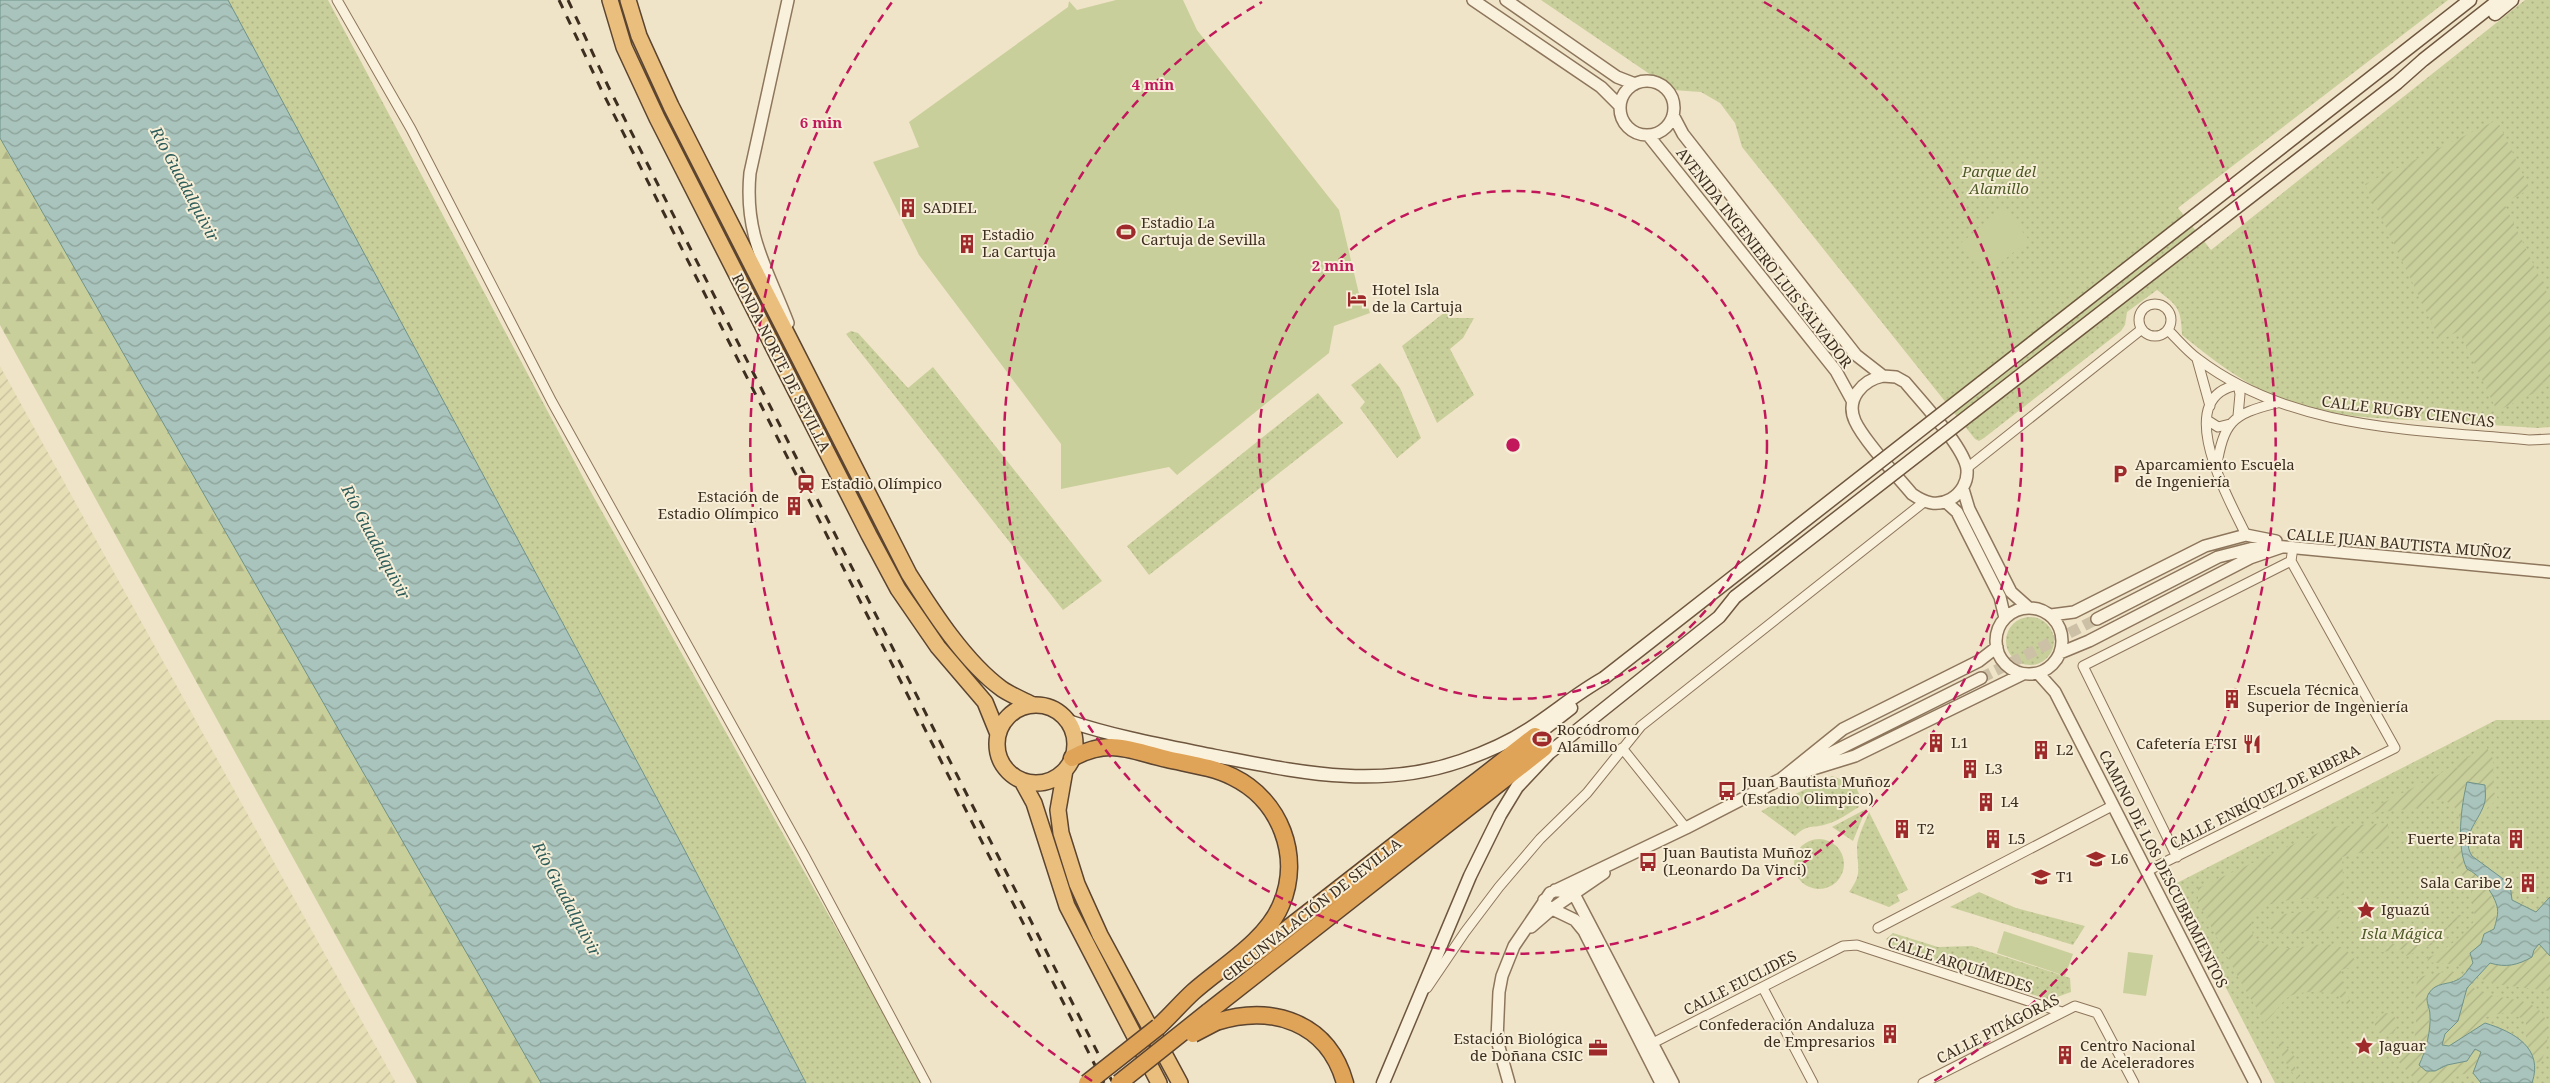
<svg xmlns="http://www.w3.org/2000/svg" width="2550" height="1083" font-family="'Noto Serif',serif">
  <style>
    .farmland { fill: url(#farmland-furrows) }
    .grass { fill: url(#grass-dots) }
    .forest { fill: url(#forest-firs) }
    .garden { fill: url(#garden-furrows) }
    .pitch { fill: #c9cf9b }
    .water { fill: url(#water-waves); stroke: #6f938a }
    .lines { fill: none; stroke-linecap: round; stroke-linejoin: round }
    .tertiary-tunnel { stroke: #ccc0a6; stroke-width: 11; stroke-dasharray: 11 5.5; stroke-linecap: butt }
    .minor-casing { stroke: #8d765c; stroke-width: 11 }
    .tertiary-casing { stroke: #8d765c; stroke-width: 14 }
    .secondary-casing { stroke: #6f573f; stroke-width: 15 }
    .trunk-casing { stroke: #5b4430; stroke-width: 18 }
    .motorway-casing { stroke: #5b4430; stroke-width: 19 }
    .minor { stroke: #faf1dc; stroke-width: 9 }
    .tertiary { stroke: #faf1dc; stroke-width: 11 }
    .secondary { stroke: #faf1dc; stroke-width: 12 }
    .trunk { stroke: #eabe7c; stroke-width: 15 }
    .motorway { stroke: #e0a458; stroke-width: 16 }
    .rail { stroke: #3d2e20; stroke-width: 3; stroke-dasharray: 9 9; stroke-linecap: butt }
    .secondary-bridge-casing { stroke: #6f573f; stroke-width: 15; stroke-linecap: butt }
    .motorway-bridge-casing { stroke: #5b4430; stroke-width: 19; stroke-linecap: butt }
    .secondary-bridge { stroke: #faf1dc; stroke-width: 12 }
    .motorway-bridge { stroke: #e0a458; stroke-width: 16 }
    .ring { fill: none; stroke: #c2185b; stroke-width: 2.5; stroke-dasharray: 9 6 }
    .labels { text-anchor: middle; stroke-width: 4; stroke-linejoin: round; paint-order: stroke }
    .park-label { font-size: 15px; font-style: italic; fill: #4d5a26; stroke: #f7eed8 }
    .poi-label { font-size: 15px; fill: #3d2e20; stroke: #f7eed8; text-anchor: start }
    .street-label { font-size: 15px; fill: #3d2e20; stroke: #f7eed8 }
    .water-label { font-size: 16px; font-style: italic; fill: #2f5d5a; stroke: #f7eed8 }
    .centre { fill: #c2185b; stroke: #f7eed8; stroke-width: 2.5 }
    .ring-label { font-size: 15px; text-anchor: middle; font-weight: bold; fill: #c2185b; stroke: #f7eed8; stroke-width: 4; stroke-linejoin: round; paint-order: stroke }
  </style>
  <defs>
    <pattern id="farmland-furrows" width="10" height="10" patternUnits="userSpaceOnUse" patternTransform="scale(1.25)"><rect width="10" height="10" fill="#e6deb5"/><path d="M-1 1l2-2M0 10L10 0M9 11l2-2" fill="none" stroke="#c6bf9b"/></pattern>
    <pattern id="grass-dots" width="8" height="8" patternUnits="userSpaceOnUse" patternTransform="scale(1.25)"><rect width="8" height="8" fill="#c9cf9b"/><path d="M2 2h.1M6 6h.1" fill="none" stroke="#aeb285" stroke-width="1.8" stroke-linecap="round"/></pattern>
    <pattern id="forest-firs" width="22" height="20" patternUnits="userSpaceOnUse" patternTransform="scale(1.25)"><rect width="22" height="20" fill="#c9cf9b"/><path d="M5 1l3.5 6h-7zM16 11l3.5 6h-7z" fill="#aeb285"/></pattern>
    <pattern id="garden-furrows" width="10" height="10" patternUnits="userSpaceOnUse" patternTransform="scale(1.25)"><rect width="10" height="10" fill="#c9cf9b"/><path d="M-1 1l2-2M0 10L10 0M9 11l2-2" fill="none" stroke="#aeb285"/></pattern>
    <pattern id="water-waves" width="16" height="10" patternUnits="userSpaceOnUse" patternTransform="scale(1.25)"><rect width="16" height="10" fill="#a9c4bc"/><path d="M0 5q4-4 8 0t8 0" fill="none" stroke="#8ba098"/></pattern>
  </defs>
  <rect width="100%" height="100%" fill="#f0e4c8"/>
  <path class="farmland" d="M0 366 396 1083H0Z"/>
  <path class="grass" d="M227 0H328L587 485 923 1083H806L683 847Z
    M1541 0H2448L2178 208 2211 250 2525 0H2550V427L2538 428C2496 425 2454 423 2412 420 2365 418 2318 415 2274 396 2241 382 2209 357 2182 335 2181 308 2178 306 2157 290L2127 312 2125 325 2121 331 1984 438 1979 441 1975 439 1742 147 1735 123 1720 103 1701 92 1673 90Z
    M1445 312 1452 318H1474L1463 338 1450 349 1474 395 1437 423 1402 346Z
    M851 331 858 333 908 388 933 367 1102 581 1063 610 846 334Z
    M1380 363 1400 388 1421 438 1397 458 1360 408 1365 402 1351 385Z
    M1318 393 1343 423 1149 575 1127 546Z
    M2006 641a24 24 0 1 1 48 0a24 24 0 1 1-48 0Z
    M2496 720H2550V1083H2275L2173 885Z
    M1832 776 1855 785 1861 798 1856 801 1859 807C1849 813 1838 821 1827 824 1813 829 1808 823 1795 836L1761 811Z
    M1866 809 1853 841 1832 827Z
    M1869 812 1908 890 1897 895 1900 901 1889 907 1849 892C1863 873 1857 868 1857 846 1858 836 1865 822 1869 812Z
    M1794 864a25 25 0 1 1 50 0a25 25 0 1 1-50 0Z
    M1979 892 2016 908 2085 926 2073 945 1950 907Z
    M1893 933 1938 947 1972 946 2070 978 2071 992 2049 1000 1893 948 1886 939Z"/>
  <path class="forest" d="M0 138 530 1063 541 1083H417L0 325Z"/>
  <path class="garden" d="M2497 120 2530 189 2504 203 2550 299V385L2497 411 2459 331 2440 340 2365 184Z
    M2486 746 2493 759 2494 792 2498 799 2487 808 2474 827 2485 801 2463 820 2462 823C2460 819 2458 812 2455 808 2446 797 2428 797 2420 808L2361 814 2436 776Z
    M2388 823 2389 846 2342 857 2344 895 2289 900 2267 905 2251 919 2253 937C2290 962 2315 935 2343 948 2349 951 2355 960 2359 965L2341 970 2343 987 2352 1004 2349 1006C2345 1002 2341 997 2337 995 2325 991 2297 990 2287 998 2279 1005 2274 1015 2265 1022L2243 986 2198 902V888L2331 827Z
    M2454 837 2460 840 2464 864C2486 881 2501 901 2494 929L2484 934 2481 944 2470 953 2473 963 2467 971 2458 965 2427 962 2429 957 2443 951 2469 929 2475 919 2472 893 2451 853Z
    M2343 910 2330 930 2277 933 2268 927 2274 915 2309 911Z
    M2455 914 2465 916 2442 940 2406 956 2404 949 2382 952 2383 942 2399 945 2438 934Z
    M2539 944 2550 956V991L2494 984 2477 977 2490 963H2521L2532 957 2534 950Z
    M2450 971 2460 977 2451 981 2426 1001C2432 1021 2428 1046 2419 1065L2435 1071 2447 1065 2456 1064 2475 1049 2481 1051 2473 1073 2456 1075 2450 1083H2418L2399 1062C2403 1056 2410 1049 2413 1043 2420 1022 2412 998 2418 977Z
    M2470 985C2491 1006 2545 989 2547 1029 2548 1045 2547 1048 2541 1062L2533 1063 2526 1038V1020L2507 1012 2486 1017 2485 1023 2449 1046H2442L2445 1034 2458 1021Z
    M2375 1024a11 11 0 1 1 22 0a11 11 0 1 1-22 0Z
    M2277 1037 2295 1057V1068L2306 1083H2299C2290 1068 2279 1056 2277 1037Z"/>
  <path class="pitch" d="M1116 0H1183L1197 30 1339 210 1360 298H1365L1370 313 1334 326 1329 353 1177 475 1169 467 1061 489V444L919 255 873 162 919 147 909 122 1068 7 1069 1 1077 10Z
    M2004 208 2029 240 1986 274 1961 243Z
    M2004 931 2073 954 2065 976 1997 953Z
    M2128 952 2153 955 2146 996 2123 993Z"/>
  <path class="water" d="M0 0H228L683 847 806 1083H541L0 138Z
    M2467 782 2485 785C2485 790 2486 796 2485 801 2481 820 2459 835 2472 856L2510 884 2512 900 2536 912 2550 897V956L2539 944 2534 950 2532 957C2518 965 2506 968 2490 963L2467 988 2458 1021 2445 1034 2442 1045 2449 1046 2485 1023C2514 1032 2544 1048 2532 1083H2481L2473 1073 2481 1052 2475 1049 2467 1061 2447 1065 2435 1071H2426L2419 1065C2426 1051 2431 1030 2430 1015 2430 1007 2424 1000 2429 993 2436 982 2448 985 2457 980 2463 978 2469 968 2473 963L2470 953 2481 944 2484 934 2494 929C2496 922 2499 913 2497 906 2493 892 2479 874 2467 869 2456 847 2461 806 2467 782Z"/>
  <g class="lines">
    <path class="tertiary-tunnel" d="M1981 678 2097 619"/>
    <g class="minor-casing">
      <path id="minor" d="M337 0 411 129 552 402 804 855 926 1083
        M2139 320a16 16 0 1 1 32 0a16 16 0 1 1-32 0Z
        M2168 330C2178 340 2187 351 2198 359 2293 431 2415 429 2529 440L2550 439
        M2197 359 2210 406
        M2238 416 2240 394 2238 385C2170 397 2230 501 2246 535
        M2207 420 2218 427 2230 424
        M1967 468 2142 329
        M2216 469C2224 422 2231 414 2277 403
        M1622 748 1686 828
        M2177 857 2083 666 2291 561
        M2147 871 2395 748 2291 561 2293 547
        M1878 928 2112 806
        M1427 988 1465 932 1499 887 1540 839 1587 793 1641 726 1924 502
        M1763 988 1813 1083
        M1647 1046 1843 946 1857 945 2062 1012
        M1923 1083 2075 1006 2097 1013 2134 1083"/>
    </g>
    <g class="tertiary-casing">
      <path id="tertiary" d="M788 0 750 173C744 235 767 268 788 323
        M1473 0 1601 87 1620 106
        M1506 0 1617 77 1635 84
        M1620 108a27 27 0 1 1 54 0a27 27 0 1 1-54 0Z
        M1673 115 1683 134 1856 355 1883 376
        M1648 135 1836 371 1853 402
        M1883 376 1896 377 1905 382C1920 400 1966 449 1967 470 1968 482 1961 493 1951 499 1937 507 1925 503 1912 494 1897 476 1864 441 1855 421 1845 399 1863 380 1883 376Z
        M1963 489 1969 509 2011 592 2029 608
        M1946 502 1957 512 2000 597 2005 618
        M1996 641a33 33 0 1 1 66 0a33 33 0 1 1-66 0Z
        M2051 615 2074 612 2205 546 2246 535 2276 541
        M2097 619 2218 557 2265 545 2550 572
        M2060 653 2089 641 2250 558 2282 547
        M2038 673 2055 692 2255 1083
        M1809 764 1981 678
        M1787 777 1855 756 2023 674
        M1555 890 1574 894 1673 1083
        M1544 900 1548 907 1575 920 1584 931 1661 1083
        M1531 927 1553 908 1604 873
        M1509 1083 1497 1040 1499 992 1502 976 1514 946 1550 893 1686 828 1781 779 1843 729 1979 661 1997 647"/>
    </g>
    <g class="secondary-casing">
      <path id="secondary" d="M2495 14 2512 0
        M2194 216 2470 0
        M2206 231 2397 83 2423 60 2499 0
        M1068 721C1116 737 1166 746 1215 756 1299 772 1377 790 1461 761 1484 753 1509 742 1529 729 1555 712 1577 693 1604 678
        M1535 736 1571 708
        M1383 1083 1470 876 1500 815 1517 787 1549 753 1719 617 1735 597"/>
    </g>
    <g class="trunk-casing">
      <path id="trunk" d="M610 0 624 47 657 118 869 535 898 589 938 647 985 702 998 734
        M628 0 639 36 671 106 909 574C933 612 965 662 1002 689 1011 695 1023 700 1033 705
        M997 744a39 39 0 1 1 78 0a39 39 0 1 1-78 0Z
        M1065 770 1058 810 1061 833 1077 884 1100 935 1180 1083
        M1022 781 1034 803 1067 906 1159 1083"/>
    </g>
    <g class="motorway-casing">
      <path id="motorway" d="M1072 758C1110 738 1128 750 1167 759 1189 764 1213 767 1233 777 1280 800 1302 856 1281 905 1266 941 1221 967 1193 992 1181 1003 1170 1016 1158 1027
        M1241 965 1535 736
        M1208 1012 1544 748
        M1216 1022C1272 1004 1328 1022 1345 1083"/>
    </g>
    <use href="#minor" class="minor"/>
    <use href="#tertiary" class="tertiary"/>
    <use href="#secondary" class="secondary"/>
    <use href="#trunk" class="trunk"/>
    <use href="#motorway" class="motorway"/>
    <path class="rail" d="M559 0 601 89 1104 1083
      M568 0 608 86 1113 1083"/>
    <g class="secondary-bridge-casing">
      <path id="secondary-bridge" d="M1735 597 2206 231
        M1604 678 2194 216"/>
    </g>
    <g class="motorway-bridge-casing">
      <path id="motorway-bridge" d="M1193 1034 1216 1022
        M1087 1083 1158 1027
        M1119 1083 1208 1012"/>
    </g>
    <use href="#secondary-bridge" class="secondary-bridge"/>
    <use href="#motorway-bridge" class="motorway-bridge"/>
  </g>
  <g class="ring">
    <circle cx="1513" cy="445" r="254"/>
    <path d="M1764 2A509 509 0 1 1 1262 2"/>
    <path d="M1092 1081A763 763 0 0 1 892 2M2134 2A763 763 0 0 1 1934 1081"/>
  </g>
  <defs>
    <g id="building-bare" transform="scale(1.5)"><path d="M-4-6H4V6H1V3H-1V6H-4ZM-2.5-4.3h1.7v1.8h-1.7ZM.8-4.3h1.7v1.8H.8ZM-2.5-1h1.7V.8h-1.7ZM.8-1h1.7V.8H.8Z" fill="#9e2a2b" stroke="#f7eed8" stroke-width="2.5" paint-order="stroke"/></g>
    <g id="stadium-bare" transform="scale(1.5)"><path d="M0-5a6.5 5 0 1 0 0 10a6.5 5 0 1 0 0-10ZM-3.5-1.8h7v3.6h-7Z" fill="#9e2a2b" stroke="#f7eed8" stroke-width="2.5" paint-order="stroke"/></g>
    <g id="hotel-bare" transform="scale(1.5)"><path d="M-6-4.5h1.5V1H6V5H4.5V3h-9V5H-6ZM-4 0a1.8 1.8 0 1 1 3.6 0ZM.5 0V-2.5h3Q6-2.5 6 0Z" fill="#9e2a2b" stroke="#f7eed8" stroke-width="2.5" paint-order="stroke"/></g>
    <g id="parking-bare" transform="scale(1.5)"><path d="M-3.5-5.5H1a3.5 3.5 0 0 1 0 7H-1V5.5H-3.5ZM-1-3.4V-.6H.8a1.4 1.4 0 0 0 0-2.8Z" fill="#9e2a2b" stroke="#f7eed8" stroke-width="2.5" paint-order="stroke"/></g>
    <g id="station-bare" transform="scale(1.5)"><path d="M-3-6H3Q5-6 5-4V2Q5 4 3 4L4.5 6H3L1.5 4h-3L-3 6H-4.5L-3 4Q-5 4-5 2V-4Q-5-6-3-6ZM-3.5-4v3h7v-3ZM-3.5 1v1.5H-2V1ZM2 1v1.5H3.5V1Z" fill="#9e2a2b" stroke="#f7eed8" stroke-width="2.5" paint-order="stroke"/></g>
    <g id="restaurant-bare" transform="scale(1.5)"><path d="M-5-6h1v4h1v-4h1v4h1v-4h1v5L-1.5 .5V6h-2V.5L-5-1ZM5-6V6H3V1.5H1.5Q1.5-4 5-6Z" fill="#9e2a2b" stroke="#f7eed8" stroke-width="2.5" paint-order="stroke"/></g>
    <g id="bus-bare" transform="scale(1.5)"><path d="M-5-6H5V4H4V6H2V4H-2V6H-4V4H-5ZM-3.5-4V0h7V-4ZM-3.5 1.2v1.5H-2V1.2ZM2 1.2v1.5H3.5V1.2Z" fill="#9e2a2b" stroke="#f7eed8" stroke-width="2.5" paint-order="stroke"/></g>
    <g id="university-bare" transform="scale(1.5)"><path d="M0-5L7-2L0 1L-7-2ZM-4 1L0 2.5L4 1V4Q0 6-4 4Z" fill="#9e2a2b" stroke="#f7eed8" stroke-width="2.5" paint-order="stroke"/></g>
    <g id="sight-bare" transform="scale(1.5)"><path d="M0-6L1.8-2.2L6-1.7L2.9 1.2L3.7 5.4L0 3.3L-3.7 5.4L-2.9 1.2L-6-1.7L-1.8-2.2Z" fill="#9e2a2b" stroke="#f7eed8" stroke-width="2.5" paint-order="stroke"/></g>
    <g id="office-bare" transform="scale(1.5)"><path d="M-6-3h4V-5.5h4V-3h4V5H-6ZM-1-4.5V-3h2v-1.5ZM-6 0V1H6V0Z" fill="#9e2a2b" stroke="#f7eed8" stroke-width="2.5" paint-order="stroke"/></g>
  </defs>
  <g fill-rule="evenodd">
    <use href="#building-bare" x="908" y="208"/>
    <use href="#stadium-bare" x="1126" y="232"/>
    <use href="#building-bare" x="967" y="244"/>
    <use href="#hotel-bare" x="1357" y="299"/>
    <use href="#parking-bare" x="2120" y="474"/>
    <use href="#station-bare" x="806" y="484"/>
    <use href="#building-bare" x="794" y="506"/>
    <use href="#building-bare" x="2232" y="699"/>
    <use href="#stadium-bare" x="1542" y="739"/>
    <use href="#building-bare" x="1936" y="743"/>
    <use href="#restaurant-bare" x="2252" y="744"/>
    <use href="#building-bare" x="2041" y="750"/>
    <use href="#building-bare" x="1970" y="769"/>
    <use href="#bus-bare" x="1727" y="791"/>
    <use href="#building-bare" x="1986" y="802"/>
    <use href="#building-bare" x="1902" y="829"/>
    <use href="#building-bare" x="1993" y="839"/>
    <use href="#building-bare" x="2516" y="839"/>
    <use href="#university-bare" x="2096" y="859"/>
    <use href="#bus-bare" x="1648" y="862"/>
    <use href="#university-bare" x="2041" y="877"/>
    <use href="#building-bare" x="2528" y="883"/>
    <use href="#sight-bare" x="2366" y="910"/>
    <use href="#building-bare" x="1890" y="1034"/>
    <use href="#sight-bare" x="2364" y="1046"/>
    <use href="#office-bare" x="1598" y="1048"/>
    <use href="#building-bare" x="2065" y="1055"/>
  </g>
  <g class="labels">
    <g class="park-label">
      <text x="1999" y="177">Parque del<tspan x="1999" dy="17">Alamillo</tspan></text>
      <text x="2402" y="939">Isla Mágica</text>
    </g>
    <g class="poi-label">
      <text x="923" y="213">SADIEL</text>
      <text x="1141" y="228">Estadio La<tspan x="1141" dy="17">Cartuja de Sevilla</tspan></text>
      <text x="982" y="240">Estadio<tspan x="982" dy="17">La Cartuja</tspan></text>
      <text x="1372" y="295">Hotel Isla<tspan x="1372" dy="17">de la Cartuja</tspan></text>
      <text x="2135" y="470">Aparcamiento Escuela<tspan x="2135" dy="17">de Ingeniería</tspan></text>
      <text x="821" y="489">Estadio Olímpico</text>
      <text x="779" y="502" text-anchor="end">Estación de<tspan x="779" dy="17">Estadio Olímpico</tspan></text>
      <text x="2247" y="695">Escuela Técnica<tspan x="2247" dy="17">Superior de Ingeniería</tspan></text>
      <text x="1557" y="735">Rocódromo<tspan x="1557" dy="17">Alamillo</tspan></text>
      <text x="1951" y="748">L1</text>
      <text x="2237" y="749" text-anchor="end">Cafetería ETSI</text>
      <text x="2056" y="755">L2</text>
      <text x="1985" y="774">L3</text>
      <text x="1742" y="787">Juan Bautista Muñoz<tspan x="1742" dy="17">(Estadio Olimpico)</tspan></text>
      <text x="2001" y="807">L4</text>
      <text x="1917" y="834">T2</text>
      <text x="2008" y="844">L5</text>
      <text x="2501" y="844" text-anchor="end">Fuerte Pirata</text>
      <text x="1663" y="858">Juan Bautista Muñoz<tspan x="1663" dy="17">(Leonardo Da Vinci)</tspan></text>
      <text x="2111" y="864">L6</text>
      <text x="2056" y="882">T1</text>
      <text x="2513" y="888" text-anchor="end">Sala Caribe 2</text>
      <text x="2381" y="915">Iguazú</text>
      <text x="1875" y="1030" text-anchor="end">Confederación Andaluza<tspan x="1875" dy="17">de Empresarios</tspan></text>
      <text x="1583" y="1044" text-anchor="end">Estación Biológica<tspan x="1583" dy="17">de Doñana CSIC</tspan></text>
      <text x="2080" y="1051">Centro Nacional<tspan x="2080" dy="17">de Aceleradores</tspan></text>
      <text x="2379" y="1051">Jaguar</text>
    </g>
    <g class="street-label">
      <text transform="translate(1764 258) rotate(52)" y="5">AVENIDA INGENIERO LUIS SALVADOR</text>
      <text transform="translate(781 363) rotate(63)" y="5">RONDA NORTE DE SEVILLA</text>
      <text transform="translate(2408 412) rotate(7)" y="5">CALLE RUGBY CIENCIAS</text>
      <text transform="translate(2399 544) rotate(5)" y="5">CALLE JUAN BAUTISTA MUÑOZ</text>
      <text transform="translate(2265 797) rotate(-27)" y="5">CALLE ENRÍQUEZ DE RIBERA</text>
      <text transform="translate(2163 869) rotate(63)" y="5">CAMINO DE LOS DESCUBRIMIENTOS</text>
      <text transform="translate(1312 910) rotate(-38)" y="5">CIRCUNVALACIÓN DE SEVILLA</text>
      <text transform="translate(1960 965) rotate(18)" y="5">CALLE ARQUÍMEDES</text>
      <text transform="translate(1740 983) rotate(-27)" y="5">CALLE EUCLIDES</text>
      <text transform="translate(1998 1029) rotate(-27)" y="5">CALLE PITÁGORAS</text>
    </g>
    <g class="water-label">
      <text transform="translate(185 184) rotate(62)" y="6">Río Guadalquivir</text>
      <text transform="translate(376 542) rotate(62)" y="6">Río Guadalquivir</text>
      <text transform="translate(567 899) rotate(62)" y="6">Río Guadalquivir</text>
    </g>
  </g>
  <circle cx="1513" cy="445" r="8" class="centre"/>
  <g class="ring-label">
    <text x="1153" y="90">4 min</text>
    <text x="821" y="128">6 min</text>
    <text x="1333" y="271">2 min</text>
  </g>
</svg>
